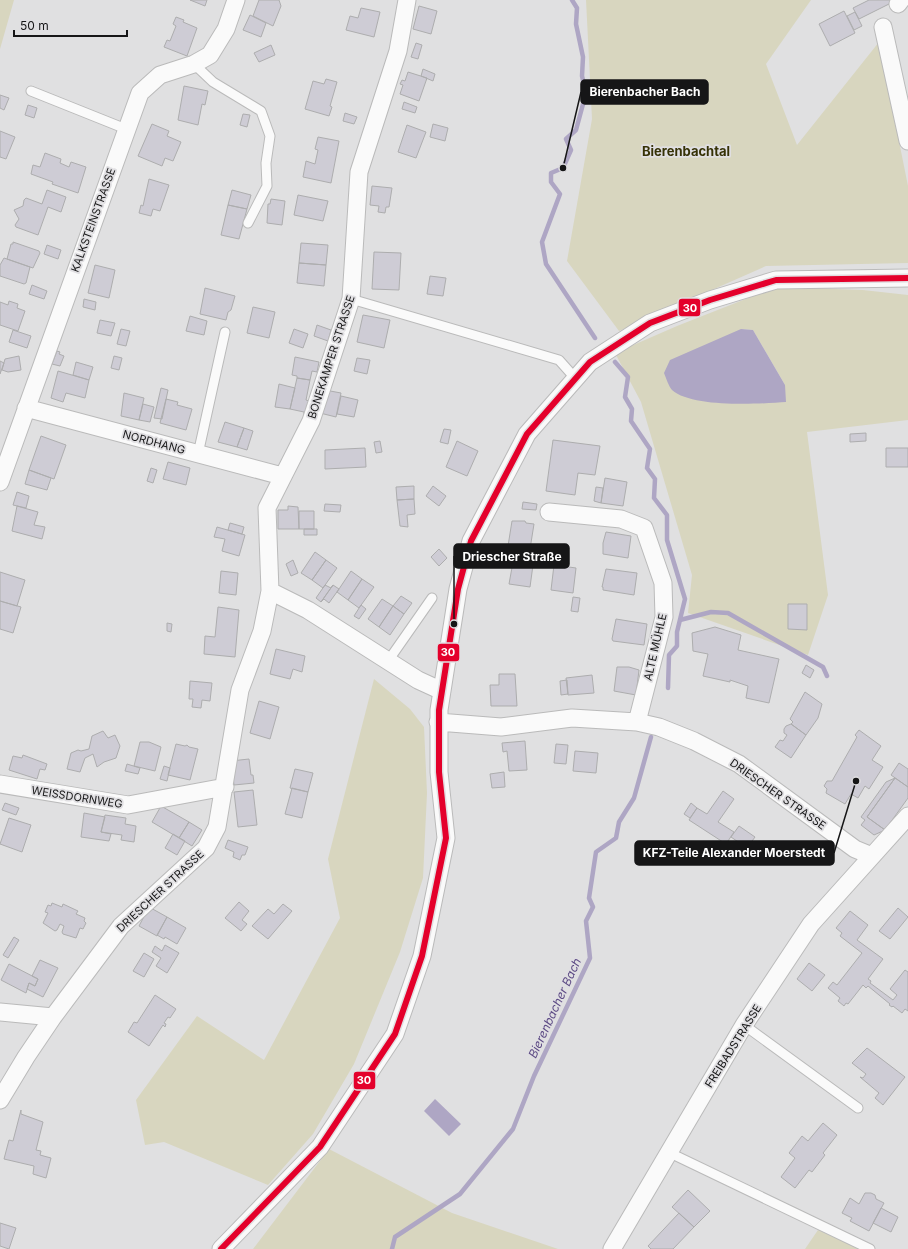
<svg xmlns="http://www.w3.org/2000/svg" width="908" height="1249" font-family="Inter,sans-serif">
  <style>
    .green { fill: #d8d6bf; fill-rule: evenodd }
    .water { fill: #aea6c4 }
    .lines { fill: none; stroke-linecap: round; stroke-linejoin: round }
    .stream { stroke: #aea6c4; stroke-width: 4.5 }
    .building { fill: #ceccd5; stroke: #adadae }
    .service-casing { stroke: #bababa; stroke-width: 11 }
    .minor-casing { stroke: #bababa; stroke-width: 19 }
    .service { stroke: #fafafa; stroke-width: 9 }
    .minor { stroke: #fafafa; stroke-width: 17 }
    .bus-1-casing { stroke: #e0dfe2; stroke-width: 9 }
    .bus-1 { stroke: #e4002b; stroke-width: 6 }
    .labels { text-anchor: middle; stroke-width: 3.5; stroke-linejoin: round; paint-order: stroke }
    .street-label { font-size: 11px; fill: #161617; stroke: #e0dfe2 }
    .water-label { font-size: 12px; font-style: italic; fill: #5d4b85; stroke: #e0dfe2 }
    .quarter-label { font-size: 13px; font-weight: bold; fill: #363206; stroke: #e0dfe2 }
    .leader { fill: none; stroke: #161617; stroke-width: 1.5 }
    .callout-dot { fill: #161617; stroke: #e0dfe2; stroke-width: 1.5 }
    .callout { fill: #161617; stroke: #161617; stroke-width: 1.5 }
    .callout-label { font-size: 12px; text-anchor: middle; font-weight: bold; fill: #fff }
    .line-badge { stroke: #e0dfe2; stroke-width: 1.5 }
    .badge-label { font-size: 11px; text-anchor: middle; font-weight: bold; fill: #fff }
  </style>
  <rect width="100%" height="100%" fill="#e0e0e1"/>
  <path class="green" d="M0 0H14L0 49Z
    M586 0H811L766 64 797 145 879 42 908 186V263L766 266 619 331 567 261 592 119Z
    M776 287 863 290 908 295V420L807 432 828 595 808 655 688 613 692 575 641 402 615 353 677 326ZM741 329 753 330 785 385Z
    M374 679 410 709 424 727 427 793 423 878 400 952 354 1064 313 1134 268 1185 164 1142 145 1145 136 1100 197 1016 264 1060 340 918 328 859Z
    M329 1149 452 1213 558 1249H253Z
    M818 1230 860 1249H805Z"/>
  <path class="water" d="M741 329 753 330 785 385 786 402C760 404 692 408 672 390 669 387 666 378 664 373L670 360Z
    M435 1099 461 1124 449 1136 424 1111Z"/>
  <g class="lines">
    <path class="stream" d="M572 0 577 8 576 24 583 57 582 76 586 93 576 130 566 139 571 150 563 168 551 173V182L560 194 542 242 546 264 595 338
      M615 362 628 377 625 397 632 409 631 421 650 449 647 468 655 479 654 498 667 515V540L685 599 677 632V646L669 655 668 688
      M680 620 711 612 728 613 823 667 827 676
      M392 1249 395 1237 460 1194 513 1129 534 1076 590 958 586 921 593 907 589 898 596 852 616 838 619 822 634 798 651 737"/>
  </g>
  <path class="building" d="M190 0H207L205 6Z
    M259 0H279L281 6 273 26 253 16Z
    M869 0H891V3L859 19 853 8Z
    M419 6 437 11 431 34 413 29Z
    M361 8 380 12 374 37 346 30 350 16 358 18Z
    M844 11 855 33 830 46 819 24Z
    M855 12 862 26 854 30 847 16Z
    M250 15 266 23 261 37 243 30Z
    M176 17 184 20 183 22 197 28 187 56 164 47 167 40 170 41 176 26 173 24Z
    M416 43 422 45 418 59 411 57Z
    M271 45 275 55 259 62 254 53Z
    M423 69 435 74 433 81 421 76Z
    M408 72 427 78 419 101 400 94 403 85 400 84 402 80 405 81Z
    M326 79 337 82 330 106 332 107 329 116 305 109 313 81 324 84Z
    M184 86 208 91 205 105 202 104 198 125 178 120Z
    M0 95 9 98 4 110 0 108Z
    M404 102 417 107 415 113 402 109Z
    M28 105 37 108 34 118 25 115Z
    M345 113 357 117 354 124 343 121Z
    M243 114 250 115 247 127 240 125Z
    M152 124 169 131 167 136 181 142 173 161 165 158 162 166 138 156Z
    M433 124 448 128 445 141 430 137Z
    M407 125 426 132 416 158 398 152Z
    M0 131 15 137 6 159 0 157Z
    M318 137 339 141 331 183 303 177 306 161 315 164 318 150 315 149Z
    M45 153 61 159 60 163 69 167 71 162 86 167 78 193 52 184 53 182 31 174 33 165 40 167Z
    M149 179 169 185 160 211 153 209 151 216 139 213 141 205 143 206Z
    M372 186 392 188 389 207H386L385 213 378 212 379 206 370 205Z
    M47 190 66 197 61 212 48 207 38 235 16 227 15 225 19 219 14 210 23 206 24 200 26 198 42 204Z
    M232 190 251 195 247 209 228 205Z
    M298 195 328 201 323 221 294 215Z
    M271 199 285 201 282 225 267 223 268 204H270Z
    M228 205 247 209 239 239 221 235Z
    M13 242 39 251 40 253 33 268 7 259 11 244H13Z
    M301 243 328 245 326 265 299 263Z
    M47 245 61 250 58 259 44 254Z
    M374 252 401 253 399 290 372 289Z
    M4 258 30 267 26 283 24 284 0 276V265Z
    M299 263 326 265 324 286 297 283Z
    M95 265 115 270 109 298 88 293Z
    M430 276 446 278 443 296 427 294Z
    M32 285 47 291 44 299 29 294Z
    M205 288 235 296 231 310 228 312 226 320 200 314Z
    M84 299 96 302 95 310 83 307Z
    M9 301 18 304 17 308 25 311 18 331 0 325V302L8 305Z
    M253 307 275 312 269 338 247 333Z
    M363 315 390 320 384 348 357 342Z
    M190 316 207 321 204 335 186 331Z
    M100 320 115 323 111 336 97 333Z
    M317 325 331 330 328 341 314 336Z
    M121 329 130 331 126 346 117 344Z
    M294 329 308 334 303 348 289 343Z
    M13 330 31 336 27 348 9 342Z
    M57 351 60 352 59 354 64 356 60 366 52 364Z
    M19 356 21 370 8 372 2 370 5 359Z
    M114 356 122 358 119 370 111 368Z
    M295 357 319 362 317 372 312 371 310 380 297 378V376L292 375Z
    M357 358 370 360 367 374 354 371Z
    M0 361 4 363 0 374Z
    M76 362 93 367 89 380 73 375Z
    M58 371 89 380 85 398 66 393 63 402 51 398Z
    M297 378 310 380 306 400 309 401 306 415 304 414V412L290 409Z
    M279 384 295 388 290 409 275 407Z
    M161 388 168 390 162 419 154 418Z
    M325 390 341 393 336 417 320 413Z
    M124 393 144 398 139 420 121 416Z
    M341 396 358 400 354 417 337 414Z
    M166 399 178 402 177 405 192 409 186 430 160 423Z
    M143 404 154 407 150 422 139 420Z
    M225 422 244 428 237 447 218 442Z
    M244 428 253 431 247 450 237 447Z
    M444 429 451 430 448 444 440 442Z
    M866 433V441L850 442V434Z
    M41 436 66 445 54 479 29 470Z
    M553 440 600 446 595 475 578 473 575 495 546 491Z
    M380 441 382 452 376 453 374 442Z
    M457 441 478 451 467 476 446 467Z
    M365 448 366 467 325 469V450Z
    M886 448H908V467H886Z
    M168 462 190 468 186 485 163 479Z
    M151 468 157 470 153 483 147 481Z
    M29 470 51 478 47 490 25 484Z
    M605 478 627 482 623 506 601 503Z
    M414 486V499L397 500 396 487Z
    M433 486 446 496 439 506 426 496Z
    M596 487 603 488 601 503 594 501Z
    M17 492 29 496 26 508 13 505Z
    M414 499 415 514 407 515 408 527 400 526 397 500Z
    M523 502 537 504 536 510 522 509Z
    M325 504 341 505 340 512 324 511Z
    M17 506 38 512 34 525 45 527 42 539 12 531Z
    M288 506 298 507 299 529H278V510H288Z
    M299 511H314V529H299Z
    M512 521H525L526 523 534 524 530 549 508 546Z
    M230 523 244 527 242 534 228 530Z
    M217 527 245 535 239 556 222 551 225 539 214 537Z
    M304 529H317V535H304Z
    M606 532 631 536 628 558 603 554V543Z
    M439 549 447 558 439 566 431 557Z
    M315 552 326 560 312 580 301 573Z
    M293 560 298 573 291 576 286 564Z
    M326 560 337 568 323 588 312 580Z
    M513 562 533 565 530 587 509 584Z
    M554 565H567L569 567 576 568 573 593 551 590Z
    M606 569 637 573 634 595 603 590V587H602Z
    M221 571 238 573 236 595 219 593Z
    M351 571 362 579 348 600 337 592Z
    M0 572 25 580 17 606 0 601Z
    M362 579 374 587 359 608 348 600Z
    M325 585 331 588 333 585 321 602 316 598Z
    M333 585 339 589 329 603 324 599 321 602Z
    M401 596 412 603 404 614 393 606Z
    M573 597 580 598 578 612 571 611Z
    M382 599 393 606 379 627 368 619Z
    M0 601 21 607 13 633 0 629Z
    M788 604H807V630L788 629Z
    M361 605 366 609 359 619 354 616Z
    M393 606 404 614 390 635 379 627Z
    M218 607 239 610 235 657 204 654 205 636 215 637Z
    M616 619 647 624 644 645 613 641 612 639Z
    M167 623 172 624 171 632 167 631Z
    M715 627 741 635 738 650 779 659 769 703 746 698 748 686 730 680V682L703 676 708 654 693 651 692 633Z
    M276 649 305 656 302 672 293 669 290 679 270 674Z
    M806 665 814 670 810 678 802 673Z
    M617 667H629L639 670 636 695 614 691Z
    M499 674H515L517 706H491L490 685H499Z
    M592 675 594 693 568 695 566 678Z
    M567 680 568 694 561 695 560 681Z
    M190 681 212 683 210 701 202 700 201 708 192 707 193 699H189Z
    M805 692 822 704 818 718 806 735 791 724 793 722 790 719Z
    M259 701 279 707 270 739 250 733Z
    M791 724 806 735 791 758 775 747 780 740 783 741 787 735 784 733V729L786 726Z
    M859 730 881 746 872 760 883 767 869 789 865 786 858 798 851 794 845 804 826 793 827 789 824 786 827 781H832L857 737 855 735Z
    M103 731 108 738 115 735 120 746 116 758 104 762 97 767 93 754 85 758 80 772 67 769 71 753 78 750 81 751 89 749 92 736Z
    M525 741 527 770 509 771 507 751 503 752 502 743Z
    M140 742H149L161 747 155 771 134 766Z
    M176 744 185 746 187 745 189 747 198 749 190 780 168 775Z
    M556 744 568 745 566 764 554 763Z
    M575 751 598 753 596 773 573 771Z
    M23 755 47 764 45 770 40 769 37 779 9 770 13 756 22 758Z
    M249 759 251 775H253L254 783 234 785 231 761Z
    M899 763 908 769V787L891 775Z
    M127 764 140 768 138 774 125 771Z
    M164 766 170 768 167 781 160 779Z
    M295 769 313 773 308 792 290 788Z
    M504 772 505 787 492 788 490 774Z
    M895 778 867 817 885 830 874 835 861 825 865 820 861 817 886 782Z
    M895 778 908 787V798L885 830 867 817Z
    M292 788 308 792 302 818 285 814Z
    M253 790 257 825 238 827 234 792Z
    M723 791 734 799 718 822 734 832 726 844 689 820 697 808 707 814Z
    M5 803 19 808 16 815 2 810Z
    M691 803 697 808 690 818 684 814Z
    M161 806 189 822 179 838 152 822Z
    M84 813 105 817 101 832 111 834 109 841 81 837Z
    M105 815 126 818 125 824 136 826 134 842 121 840 122 835 101 832Z
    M9 818 31 825 22 852 0 844Z
    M189 822 202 830 192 846 179 838Z
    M739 826 755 837 747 848 731 837Z
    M173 834 185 841 177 855 165 848Z
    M228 840 248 847 245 855H242L240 860 233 857 234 852 225 848Z
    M239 902 249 911 242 920 247 924 241 931 225 918Z
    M52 903 62 907 63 904 78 911 76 914 85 918 84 921 86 923 83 929 80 928 76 938 63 934 62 932 64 926 60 924 57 930 55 931 43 923 48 913 45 912 48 905 51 906Z
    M283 904 292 911 268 939 252 926 268 909 274 914Z
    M149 907 167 917 157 936 139 926Z
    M898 908 908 917 890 939 879 931Z
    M850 911 868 925 857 940 883 959 868 979 871 981 870 983 893 1000 897 995 890 989 905 970 908 972V1011L905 1009 902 1013 893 1006 892 1007 889 1005 890 1004 868 986 866 988 863 985 848 1004 846 1003 844 1006 838 1001 840 998 828 988 833 982 837 985 862 953 840 936 842 933 836 928Z
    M167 917 186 928 177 944 165 937 164 939 157 935Z
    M14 937 19 940 8 958 3 955Z
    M165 945 179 953 167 973 156 966 161 958 152 952 155 946 162 951Z
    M144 953 154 959 144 977 133 971Z
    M40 960 58 968 43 997 27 989 29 983 35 986 38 979 32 976Z
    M809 963 825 975 812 991 797 979Z
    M9 964 38 979 35 986 29 983 26 993 1 980Z
    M155 995 176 1009 170 1018 168 1017 164 1023 166 1024 165 1027 163 1025 149 1046 128 1032 134 1022 137 1023Z
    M867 1048 905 1077 883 1105 875 1098 879 1093 860 1077 863 1078 866 1074 852 1063Z
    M21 1110V1114L43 1122 36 1150 41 1151 40 1155 51 1158 46 1178 33 1174 34 1166 4 1159 9 1140 13 1141Z
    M823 1123 837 1135 823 1153 825 1155 812 1172 809 1170 795 1188 781 1177 795 1158 789 1153 802 1136 808 1141Z
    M688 1190 710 1211 694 1227 672 1207Z
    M865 1193H871L875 1195 876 1199 884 1203 869 1231 850 1221 852 1218 842 1213 850 1198 859 1204Z
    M881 1208 898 1217 891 1232 873 1223Z
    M679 1213 694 1227 673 1249H651L648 1246Z
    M0 1223 16 1228 9 1249 0 1246Z"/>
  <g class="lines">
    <g class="service-casing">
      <path id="service" d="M194 64 213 82 261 111 270 136 266 163 267 186 248 223
        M31 91 126 129
        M351 299 559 360 575 378
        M198 454 225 332
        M388 661 432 598
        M744 1025 858 1108
        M668 1152 870 1249"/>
    </g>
    <g class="minor-casing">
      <path id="minor" d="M898 4 901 0
        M883 27 908 141
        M26 408 282 476
        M0 482 140 93 160 75 194 64 210 55 226 29 236 0
        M549 512 621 519 644 528 663 583 664 617 637 722
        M270 591 308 610 418 680 442 691
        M438 722 501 727 572 718 637 722 659 727 694 741 739 764 855 849 872 856
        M0 784 128 805 225 787
        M0 1012 53 1017
        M0 1100 26 1057 53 1017 121 926 206 848 217 827 240 690 262 631 270 591 267 508 311 421 351 299 359 172 398 51 407 0
        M221 1249 320 1147 395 1034 422 956 446 838 439 772V710L458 589 471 541 527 434 590 362 650 323 710 300 776 280 908 278
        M612 1249 744 1025 811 924 908 816"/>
    </g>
    <use href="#service" class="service"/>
    <use href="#minor" class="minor"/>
    <g class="bus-1-casing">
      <path id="bus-1" d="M221 1249 320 1147 395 1034 422 956 446 838 439 772V710L458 589 471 541 527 434 590 362 650 323 710 300 776 280 908 278"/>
    </g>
    <use href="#bus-1" class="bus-1"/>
  </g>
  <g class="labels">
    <g class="street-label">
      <text transform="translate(93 220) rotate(-70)" y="4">KALKSTEINSTRASSE</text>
      <text transform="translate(331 357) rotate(-72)" y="4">BONEKAMPER STRASSE</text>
      <text transform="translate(154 442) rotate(15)" y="4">NORDHANG</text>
      <text transform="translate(655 647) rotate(-77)" y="4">ALTE MÜHLE</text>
      <text transform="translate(778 794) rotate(35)" y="4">DRIESCHER STRASSE</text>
      <text transform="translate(77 797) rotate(9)" y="4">WEISSDORNWEG</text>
      <text transform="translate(160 891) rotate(-43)" y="4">DRIESCHER STRASSE</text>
      <text transform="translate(733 1046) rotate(-58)" y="4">FREIBADSTRASSE</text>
    </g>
    <g class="water-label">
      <text transform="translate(555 1008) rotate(-65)" y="4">Bierenbacher Bach</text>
    </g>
    <g class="quarter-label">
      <text x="686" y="156">Bierenbachtal</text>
    </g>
  </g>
  <path class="leader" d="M563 168L581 92M454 624L454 556M856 781L834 853"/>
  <g class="callout-dot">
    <circle cx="563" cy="168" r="4"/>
    <circle cx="454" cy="624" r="4"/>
    <circle cx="856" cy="781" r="4"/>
  </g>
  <g class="callout">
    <rect x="581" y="80" width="127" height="24" rx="4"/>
    <rect x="454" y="544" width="115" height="24" rx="4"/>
    <rect x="635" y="841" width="199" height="24" rx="4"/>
  </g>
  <g class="callout-label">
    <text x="645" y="96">Bierenbacher Bach</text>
    <text x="512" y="561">Driescher Straße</text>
    <text x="734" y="857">KFZ-Teile Alexander Moerstedt</text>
  </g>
  <g class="line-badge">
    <rect x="678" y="298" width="23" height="19" rx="4" fill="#e4002b"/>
    <rect x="437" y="643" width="23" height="19" rx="4" fill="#e4002b"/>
    <rect x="353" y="1071" width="23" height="19" rx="4" fill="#e4002b"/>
  </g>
  <g class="badge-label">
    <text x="690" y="312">30</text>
    <text x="448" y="656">30</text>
    <text x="364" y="1084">30</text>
  </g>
  <path d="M14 30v6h113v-6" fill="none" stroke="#161617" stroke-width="2"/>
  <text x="20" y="30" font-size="12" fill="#161617" stroke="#e0dfe2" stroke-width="3" paint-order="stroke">50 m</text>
</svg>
